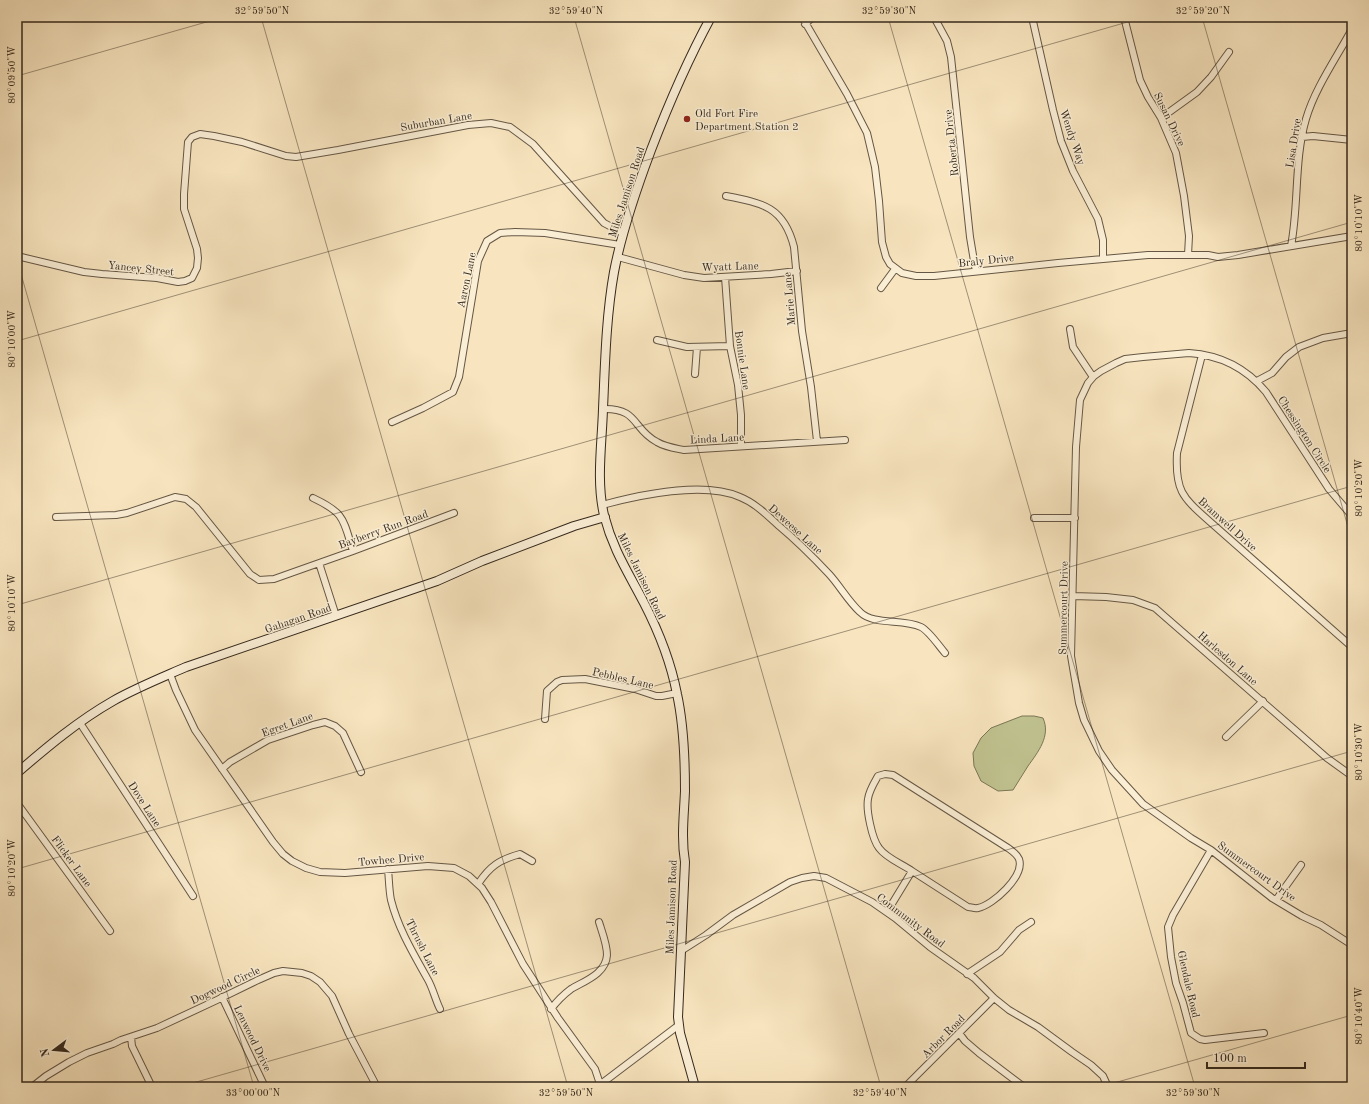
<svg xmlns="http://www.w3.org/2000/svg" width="1369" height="1104" font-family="'Old Standard TT',serif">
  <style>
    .green { fill: #c0c390; stroke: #7a7656 }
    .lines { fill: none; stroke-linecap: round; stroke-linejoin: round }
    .street-casing { stroke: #655745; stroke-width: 8 }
    .secondary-casing { stroke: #34281c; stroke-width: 10 }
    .street { stroke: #faeed5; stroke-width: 6 }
    .secondary { stroke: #faeed5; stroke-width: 8 }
    .ticks { fill: none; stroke: #34281c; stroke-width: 1; stroke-opacity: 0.45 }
    .poi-dot { fill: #8f2418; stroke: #faeed5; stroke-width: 1.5 }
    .labels { text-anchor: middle; stroke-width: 3; stroke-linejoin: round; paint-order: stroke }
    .poi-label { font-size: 11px; fill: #34281c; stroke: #faeed5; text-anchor: start }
    .street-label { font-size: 11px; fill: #34281c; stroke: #faeed5 }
    .neatline { fill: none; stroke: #34281c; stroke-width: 1.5 }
    .ticks-label { font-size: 10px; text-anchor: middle; fill: #34281c }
  </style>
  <rect width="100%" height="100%" fill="#f8e5bf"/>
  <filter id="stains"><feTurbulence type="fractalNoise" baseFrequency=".005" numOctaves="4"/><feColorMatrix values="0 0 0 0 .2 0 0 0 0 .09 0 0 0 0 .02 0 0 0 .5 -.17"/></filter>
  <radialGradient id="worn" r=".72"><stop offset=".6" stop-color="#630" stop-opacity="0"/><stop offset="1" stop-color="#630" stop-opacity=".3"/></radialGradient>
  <path class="green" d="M1022 716H1034L1043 718C1051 736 1038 752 1028 766 1023 774 1018 782 1013 790L998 791 981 781 974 766 973 753 981 738 991 728Z"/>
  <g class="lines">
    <g class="street-casing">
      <path id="street" d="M802 17 847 94 867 133 875 167 879 201 882 242 886 257 890 264 902 273 916 276H934L1058 263 1148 255H1208L1218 257 1238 255 1352 236
        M934 17 947 41 951 57 970 237 974 261 976 271
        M1032 17 1053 110 1061 141 1073 171 1098 219 1103 240V259
        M1124 17 1140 80 1148 97 1161 118 1176 153 1184 196 1189 236 1188 255
        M805 24 813 17
        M1161 118 1197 92 1211 77 1229 52
        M1302 137 1313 136 1352 140
        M726 196C763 203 784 207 794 247L802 331 811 387 817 441
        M1291 246C1299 204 1294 160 1306 119 1315 88 1337 57 1352 29
        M17 256 84 272 102 274 157 278 178 282 185 281 192 278 197 268 198 258 197 249 184 209V194L188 142 192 137 200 134 214 136 242 142 286 156 296 157 338 150 468 125 491 123 510 127 533 144 604 223 623 233
        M618 257 684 275 704 278 771 274 797 271
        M725 277 730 346 738 385 741 415V446
        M881 288 895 269
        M1070 329 1073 347 1093 377
        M657 340 687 347 730 346
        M1202 355 1177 453C1175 490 1182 497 1208 520L1352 647
        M695 374 697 347
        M1257 381 1272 373 1286 357 1299 347 1323 338 1352 333
        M603 409C639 408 632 429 657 442 665 447 674 448 684 450L845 440
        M392 422 423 408 453 392 459 377 478 261 487 241 500 233 515 232 545 233 620 245
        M313 498C345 513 343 519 353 551
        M602 505C639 495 704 481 740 497 755 503 767 515 779 526 797 541 813 557 829 574 840 586 848 601 860 612 874 626 903 618 921 627 929 631 939 646 945 653
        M1352 516 1329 489 1266 392C1246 368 1220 355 1189 353L1143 357 1125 359 1116 363 1101 371 1094 376 1088 383 1080 400 1076 447 1071 656 1079 703 1084 720 1099 751 1112 770 1143 804 1191 838 1211 850 1272 898 1302 916 1321 925 1352 945
        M56 517 116 515 127 513 175 497 186 499 196 507 250 574 259 580 274 579 353 551 454 513
        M1034 518H1075
        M319 563 336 616
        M1073 596 1106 597 1133 600 1155 608 1327 758 1352 776
        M170 674 176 690 195 730 273 842 283 854 292 861 306 868 320 872 345 873 428 866 454 868 469 876 482 888 491 902 523 964 558 1018 595 1069 600 1084
        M545 719 547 691 557 682 562 680 585 679 635 689 656 696H662L677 693
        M80 723 193 896
        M1226 737 1263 701
        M222 769 230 762 268 740 313 725 325 722 335 726 343 733 361 772
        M17 803 110 931
        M1211 850 1173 915 1168 927 1171 957 1176 983 1183 1003 1191 1033 1200 1039 1205 1040 1264 1033
        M388 869C389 879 389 890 391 900 398 928 413 953 427 978 433 988 435 999 440 1009
        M478 884C490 866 499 860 520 854L532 861
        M1276 900 1301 865
        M887 912 912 871C902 864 886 858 879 848 872 839 866 810 868 799 869 791 874 783 878 776L885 774 893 775 1008 848C1012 851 1017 854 1019 859 1025 876 993 905 978 908 974 909 972 907 968 907L912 871
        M681 951 706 935 733 915 790 882 802 878 814 876 826 878 872 902 895 918 930 947 974 978 994 998 1009 1010 1038 1027 1072 1052 1091 1065 1103 1076 1108 1087
        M967 974 1000 952 1019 930 1031 922
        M222 997 265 1087
        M551 1009C557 1001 563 995 571 989 584 981 606 974 607 955 607 944 602 932 599 922
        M959 1033 965 1041 979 1053 1024 1087
        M131 1037 132 1046 152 1087
        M32 1087 46 1076 69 1062 87 1053 113 1044 121 1040 157 1028 217 1000 258 980 274 973 283 971 302 973 311 976 320 982 332 996 349 1034 377 1087
        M597 1087 679 1025
        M905 1087 994 998"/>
    </g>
    <g class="secondary-casing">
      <path id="secondary" d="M17 773C47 747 78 721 113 701 136 688 161 678 186 667L437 581 482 561 574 526 605 517
        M695 1087 680 1033 678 1017 685 862C681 838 684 815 685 791 685 759 684 726 677 694 671 663 659 632 644 603 628 572 613 550 604 515 596 481 602 443 603 409 605 364 606 317 614 272 622 230 636 190 651 150 669 103 687 61 711 17"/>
    </g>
    <use href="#street" class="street"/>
    <use href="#secondary" class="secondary"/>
  </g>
  <path class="ticks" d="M261 17 568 1087M574 17 881 1087M888 17 1195 1087M1202 17 1352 541M17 76 224 17M17 260 254 1087M17 341 1145 17M17 605 1352 222M17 869 1352 486M179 1087 1352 751M1100 1087 1352 1015"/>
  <circle class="poi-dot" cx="687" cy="119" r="4"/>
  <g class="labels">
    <g class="poi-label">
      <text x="695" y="117">Old Fort Fire<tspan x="695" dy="13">Department Station 2</tspan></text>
    </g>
    <g class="street-label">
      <text transform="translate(1170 119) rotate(64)" y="4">Susan Drive</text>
      <text transform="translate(436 121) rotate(-10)" y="4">Suburban Lane</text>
      <text transform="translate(1073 137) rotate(71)" y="4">Wendy Way</text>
      <text transform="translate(951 143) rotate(-96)" y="4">Roberta Drive</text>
      <text transform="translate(1293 143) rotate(-81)" y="4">Lisa Drive</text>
      <text transform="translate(626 192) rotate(-72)" y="4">Miles Jamison Road</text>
      <text transform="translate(986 260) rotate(-6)" y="4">Braly Drive</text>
      <text transform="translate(730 266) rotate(-2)" y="4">Wyatt Lane</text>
      <text transform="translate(141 268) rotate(6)" y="4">Yancey Street</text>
      <text transform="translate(466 280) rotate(-78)" y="4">Aaron Lane</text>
      <text transform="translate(789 299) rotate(-95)" y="4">Marie Lane</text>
      <text transform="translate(743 360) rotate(82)" y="4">Bonnie Lane</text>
      <text transform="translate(1305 434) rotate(57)" y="4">Chessington Circle</text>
      <text transform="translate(717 438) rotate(-3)" y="4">Linda Lane</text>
      <text transform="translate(1228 524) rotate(42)" y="4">Bramwell Drive</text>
      <text transform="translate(383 529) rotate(-20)" y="4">Bayberry Run Road</text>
      <text transform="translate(796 529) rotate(42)" y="4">Deweese Lane</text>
      <text transform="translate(642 576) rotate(64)" y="4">Miles Jamison Road</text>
      <text transform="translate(1063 608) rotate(-89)" y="4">Summercourt Drive</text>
      <text transform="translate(298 618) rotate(-19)" y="4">Gahagan Road</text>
      <text transform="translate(1228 658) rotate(41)" y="4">Harlesdon Lane</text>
      <text transform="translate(623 678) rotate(13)" y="4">Pebbles Lane</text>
      <text transform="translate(287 724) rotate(-20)" y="4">Egret Lane</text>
      <text transform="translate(145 804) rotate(57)" y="4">Dove Lane</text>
      <text transform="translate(391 859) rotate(-5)" y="4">Towhee Drive</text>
      <text transform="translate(72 861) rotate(54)" y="4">Flicker Lane</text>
      <text transform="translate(1257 871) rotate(36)" y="4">Summercourt Drive</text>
      <text transform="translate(671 907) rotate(-88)" y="4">Miles Jamison Road</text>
      <text transform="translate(911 920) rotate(37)" y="4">Community Road</text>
      <text transform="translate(423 947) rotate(63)" y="4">Thrush Lane</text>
      <text transform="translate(1189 984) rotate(77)" y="4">Glendale Road</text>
      <text transform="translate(225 985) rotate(-25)" y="4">Dogwood Circle</text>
      <text transform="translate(943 1036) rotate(-45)" y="4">Arbor Road</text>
      <text transform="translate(253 1038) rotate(64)" y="4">Lenwood Drive</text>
    </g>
  </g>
  <rect width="1369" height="1104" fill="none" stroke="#f8e5bf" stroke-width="44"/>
  <g transform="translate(54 1050) rotate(254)" stroke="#faeed5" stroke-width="3" paint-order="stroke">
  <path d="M0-3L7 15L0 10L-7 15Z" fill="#34281c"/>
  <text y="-6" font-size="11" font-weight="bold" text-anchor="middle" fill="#34281c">N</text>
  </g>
  <path d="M1207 1062v6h98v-6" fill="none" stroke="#34281c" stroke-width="2"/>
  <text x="1213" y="1062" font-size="12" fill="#34281c" stroke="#faeed5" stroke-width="3" paint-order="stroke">100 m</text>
  <rect x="22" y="22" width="1325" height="1060" class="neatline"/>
  <g class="ticks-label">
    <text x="262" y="14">32°59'50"N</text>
    <text x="576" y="14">32°59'40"N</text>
    <text x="889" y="14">32°59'30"N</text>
    <text x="1203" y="14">32°59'20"N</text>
    <text transform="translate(11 75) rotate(-90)" y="4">80°09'50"W</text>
    <text transform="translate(1358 223) rotate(-90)" y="4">80°10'10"W</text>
    <text transform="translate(11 339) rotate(-90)" y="4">80°10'00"W</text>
    <text transform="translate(1358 488) rotate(-90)" y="4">80°10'20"W</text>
    <text transform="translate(11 603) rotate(-90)" y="4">80°10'10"W</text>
    <text transform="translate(1358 752) rotate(-90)" y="4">80°10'30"W</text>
    <text transform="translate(11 868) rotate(-90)" y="4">80°10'20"W</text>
    <text transform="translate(1358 1016) rotate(-90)" y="4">80°10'40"W</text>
    <text x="253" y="1096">33°00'00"N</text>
    <text x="566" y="1096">32°59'50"N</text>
    <text x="880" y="1096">32°59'40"N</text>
    <text x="1193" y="1096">32°59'30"N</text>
  </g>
  <rect width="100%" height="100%" filter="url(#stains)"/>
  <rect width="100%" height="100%" fill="url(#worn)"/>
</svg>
